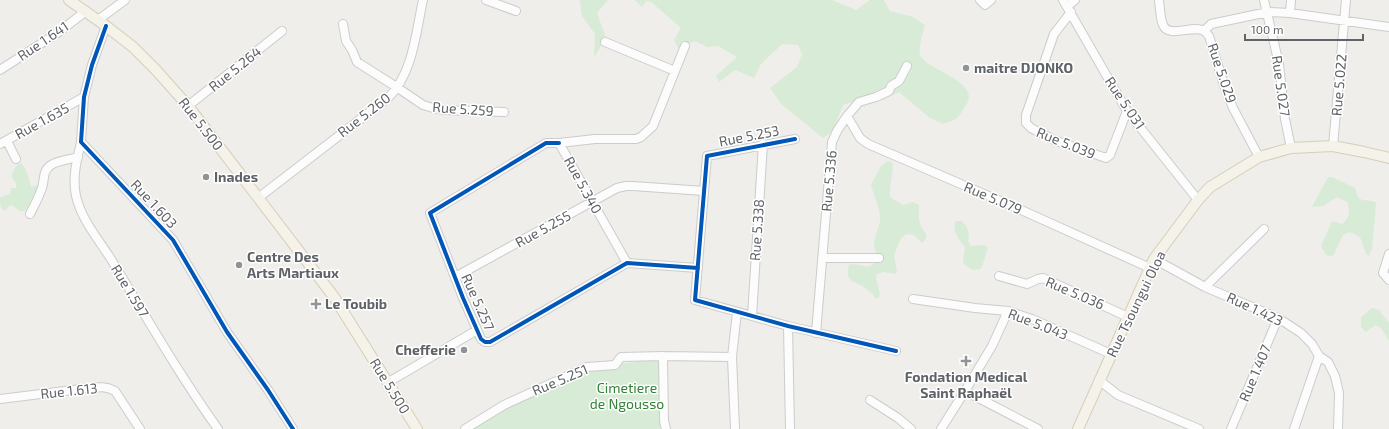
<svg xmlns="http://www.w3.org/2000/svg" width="1389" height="429" font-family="'Exo 2',sans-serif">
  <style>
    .green { fill: #d8ebd6 }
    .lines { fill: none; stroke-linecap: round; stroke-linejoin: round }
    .minor-casing { stroke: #cbcccc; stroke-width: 10 }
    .major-casing { stroke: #d7ceb8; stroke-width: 12 }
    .minor { stroke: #fdfcfc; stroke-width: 8 }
    .major { stroke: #f4f2e9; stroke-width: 10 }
    .cycleway-casing { stroke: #fff; stroke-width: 6 }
    .cycleway { stroke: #0057b8; stroke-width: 4 }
    .poi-dot { fill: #919496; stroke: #fff; stroke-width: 1.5 }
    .labels { text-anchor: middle; stroke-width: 3; stroke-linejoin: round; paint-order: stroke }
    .street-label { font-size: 14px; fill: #5f6368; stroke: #fff }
    .poi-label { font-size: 14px; font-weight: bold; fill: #5f6368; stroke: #fff; text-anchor: start }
    .park-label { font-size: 14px; fill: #348238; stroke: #fff }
  </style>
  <rect width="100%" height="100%" fill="#efeeea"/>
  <path class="green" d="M580 0H608L597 13 606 38 595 56 594 55 595 34 582 16Z
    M635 0H832L856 10 870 0H884L890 11 913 17 925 25C923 34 916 51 922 58 931 71 981 82 966 105 957 119 959 119 943 124L930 118 899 92 883 100 865 98 843 105 832 132 823 138 781 104 770 88 797 67 802 54 798 45 782 44 761 64 754 78 735 70 719 82 716 76 737 57 718 46 707 47 695 41 678 48 674 40 681 28 651 2 646 1 642 7Z
    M888 161 892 162C895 174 888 185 890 197L903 205 913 202 919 205C919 211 918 218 920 223 921 230 932 236 922 243L914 235 907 234 901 238 894 255 897 272 895 274 884 272 877 274 876 277 880 295 878 298H875C873 295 871 292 868 290 857 280 844 285 849 265 857 261 864 270 872 265 882 259 873 250 874 242 875 235 879 228 880 221 881 210 874 196 871 185L881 166Z
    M21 163C25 165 30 181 31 187L38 185 40 188 39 191 34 194 29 207 24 211H19L13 205 9 206 5 211C0 209 0 202 0 197L10 194 11 188H16V183L12 178C12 173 15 165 21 163Z
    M1328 177H1332L1355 188C1356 191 1357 195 1359 198 1363 202 1371 199 1376 203L1372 249 1369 256 1366 254 1360 237 1350 232 1343 235 1333 256 1326 255 1321 246 1332 221 1342 224C1349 219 1351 210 1347 202L1337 197 1323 206 1312 207Z
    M956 221H962C968 228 970 232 968 241L971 246 984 245 988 247 982 267 980 269 972 270 963 263 965 247C959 239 951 231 956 221Z
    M1372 308 1379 310 1389 323V341L1381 328 1375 325 1366 332 1361 327V317Z
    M659 359 660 429H469L507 401 585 368Z"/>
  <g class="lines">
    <g class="minor-casing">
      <path id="minor" d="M486 0 516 11
        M980 0 985 5 991 0
        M1063 0 1127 111 1198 200
        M1159 0C1160 8 1160 18 1163 25 1169 39 1193 24 1204 31 1206 32 1207 34 1209 36L1224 85 1233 108 1259 157
        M1264 0 1279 64 1285 119 1291 148
        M1068 6 1075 0
        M1071 12 1054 34 1026 115V123L1031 128 1054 140 1106 158 1110 155 1127 111
        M1290 13 1291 0
        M98 20 125 0
        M343 24 346 41 352 50 357 62 398 88 423 105 433 108 445 110 504 112
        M106 26 92 65 84 97 81 142 173 240 227 332 268 390 293 429
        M1204 31 1211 24 1268 12 1290 13 1389 27
        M605 42 675 71
        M0 70 59 32 86 11
        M188 106 282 31
        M847 116 860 138 868 144 1019 209 1150 268
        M795 139 707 156 695 300 788 326 896 351
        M7 141 16 159
        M81 142C77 160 72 177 76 196 82 222 101 242 114 264 148 320 180 376 218 429
        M559 143H546L430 213 463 298 481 339 485 342H490L627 263 698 268
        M0 144 84 97
        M1333 146 1346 0
        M258 198 388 98C413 74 416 32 423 0
        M30 214C34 206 39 197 42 188 45 179 42 171 51 165 56 161 71 159 78 157
        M1389 254 1383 273 1389 280
        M823 258H879
        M1154 259 1205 287 1278 318 1301 333 1312 344 1319 356 1328 362 1335 376 1339 393 1338 429
        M627 263 559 143 595 139H636L641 137 653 126 685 46
        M999 276 1027 284 1038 279 1043 278 1128 317
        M455 277 617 188 626 186H633L704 191
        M1205 287 1264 229
        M913 299 975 308 1008 311 1032 319 1111 354
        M752 316 763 144
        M788 326 790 429
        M816 333 832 142 837 131 847 116 859 102 876 97 889 91 891 86 899 81 907 66
        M663 356 664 421 666 429
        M1099 380 1118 395 1199 429
        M387 383 477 330
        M965 391 992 346 1008 311
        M0 399 89 388C99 387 106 386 115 391L140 429
        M870 400 898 418 911 429
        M465 429 504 405 587 367 615 365 621 357 663 356 732 357
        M735 429 732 357 737 312
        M941 429 965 391 1038 429
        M1231 429 1278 318
        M1294 429 1319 356"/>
    </g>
    <g class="major-casing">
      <path id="major" d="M69 0 106 26 133 47 156 70 188 106 334 297 417 429
        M1078 429 1154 259 1198 200 1210 187 1259 157 1291 148 1333 146 1364 152 1389 158"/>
    </g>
    <use href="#minor" class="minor"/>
    <use href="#major" class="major"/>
    <g class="cycleway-casing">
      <path id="cycleway" d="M106 26 92 65 84 97 81 142 173 240 227 332 268 390 293 429
        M795 139 707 156 695 300 788 326 896 351
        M559 143H546L430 213 463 298 481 339 485 342H490L627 263 698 268"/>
    </g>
    <use href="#cycleway" class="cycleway"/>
  </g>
  <g class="poi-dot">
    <circle cx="966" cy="68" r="4"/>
    <circle cx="206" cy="177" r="4"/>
    <circle cx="239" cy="265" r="4"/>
    <path d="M314 298h4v4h4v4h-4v4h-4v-4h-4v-4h4z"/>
    <circle cx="464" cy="350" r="4"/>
    <path d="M964 355h4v4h4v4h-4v4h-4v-4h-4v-4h4z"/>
  </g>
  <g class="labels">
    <g class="street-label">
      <text transform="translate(43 41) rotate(-34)" y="5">Rue 1.641</text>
      <text transform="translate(235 69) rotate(-39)" y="5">Rue 5.264</text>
      <text transform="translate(1222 73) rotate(71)" y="5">Rue 5.029</text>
      <text transform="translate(1339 85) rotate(-85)" y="5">Rue 5.022</text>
      <text transform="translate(1281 86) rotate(82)" y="5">Rue 5.027</text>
      <text transform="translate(1125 103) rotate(56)" y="5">Rue 5.031</text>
      <text transform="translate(463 109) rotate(4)" y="5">Rue 5.259</text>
      <text transform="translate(364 115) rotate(-38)" y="5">Rue 5.260</text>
      <text transform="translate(42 121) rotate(-29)" y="5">Rue 1.635</text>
      <text transform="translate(201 124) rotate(52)" y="5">Rue 5.500</text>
      <text transform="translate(749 136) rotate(-11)" y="5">Rue 5.253</text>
      <text transform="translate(1066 143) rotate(22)" y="5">Rue 5.039</text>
      <text transform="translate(829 181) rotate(-85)" y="5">Rue 5.336</text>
      <text transform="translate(583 185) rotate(61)" y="5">Rue 5.340</text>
      <text transform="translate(993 198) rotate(23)" y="5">Rue 5.079</text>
      <text transform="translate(154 204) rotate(47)" y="5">Rue 1.603</text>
      <text transform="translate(543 229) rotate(-29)" y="5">Rue 5.255</text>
      <text transform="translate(757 230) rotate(-86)" y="5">Rue 5.338</text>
      <text transform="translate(130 291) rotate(59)" y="5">Rue 1.597</text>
      <text transform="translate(1075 293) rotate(23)" y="5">Rue 5.036</text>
      <text transform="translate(478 302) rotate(66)" y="5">Rue 5.257</text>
      <text transform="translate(1136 304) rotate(-64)" y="5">Rue Tsoungui Oloa</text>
      <text transform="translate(1255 309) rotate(25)" y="5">Rue 1.423</text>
      <text transform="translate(1038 324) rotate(21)" y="5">Rue 5.043</text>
      <text transform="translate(1255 373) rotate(-67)" y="5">Rue 1.407</text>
      <text transform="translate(560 380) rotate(-23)" y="5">Rue 5.251</text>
      <text transform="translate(390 386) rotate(58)" y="5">Rue 5.500</text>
      <text transform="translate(69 391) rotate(-6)" y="5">Rue 1.613</text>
    </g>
    <g class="poi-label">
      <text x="974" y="73">maitre DJONKO</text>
      <text x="214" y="182">Inades</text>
      <text x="247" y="262">Centre Des<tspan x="247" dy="16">Arts Martiaux</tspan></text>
      <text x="325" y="309">Le Toubib</text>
      <text x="456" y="355" text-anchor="end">Chefferie</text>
      <text x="966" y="382" text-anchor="middle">Fondation Medical<tspan x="966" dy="16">Saint Raphaël</tspan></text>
    </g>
    <g class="park-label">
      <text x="627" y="393">Cimetiere<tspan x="627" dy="16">de Ngousso</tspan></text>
    </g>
  </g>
  <path d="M1245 34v6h118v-6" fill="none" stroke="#5f6368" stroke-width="2"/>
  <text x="1251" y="34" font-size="12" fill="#5f6368" stroke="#ffffff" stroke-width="3" paint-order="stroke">100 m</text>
</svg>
